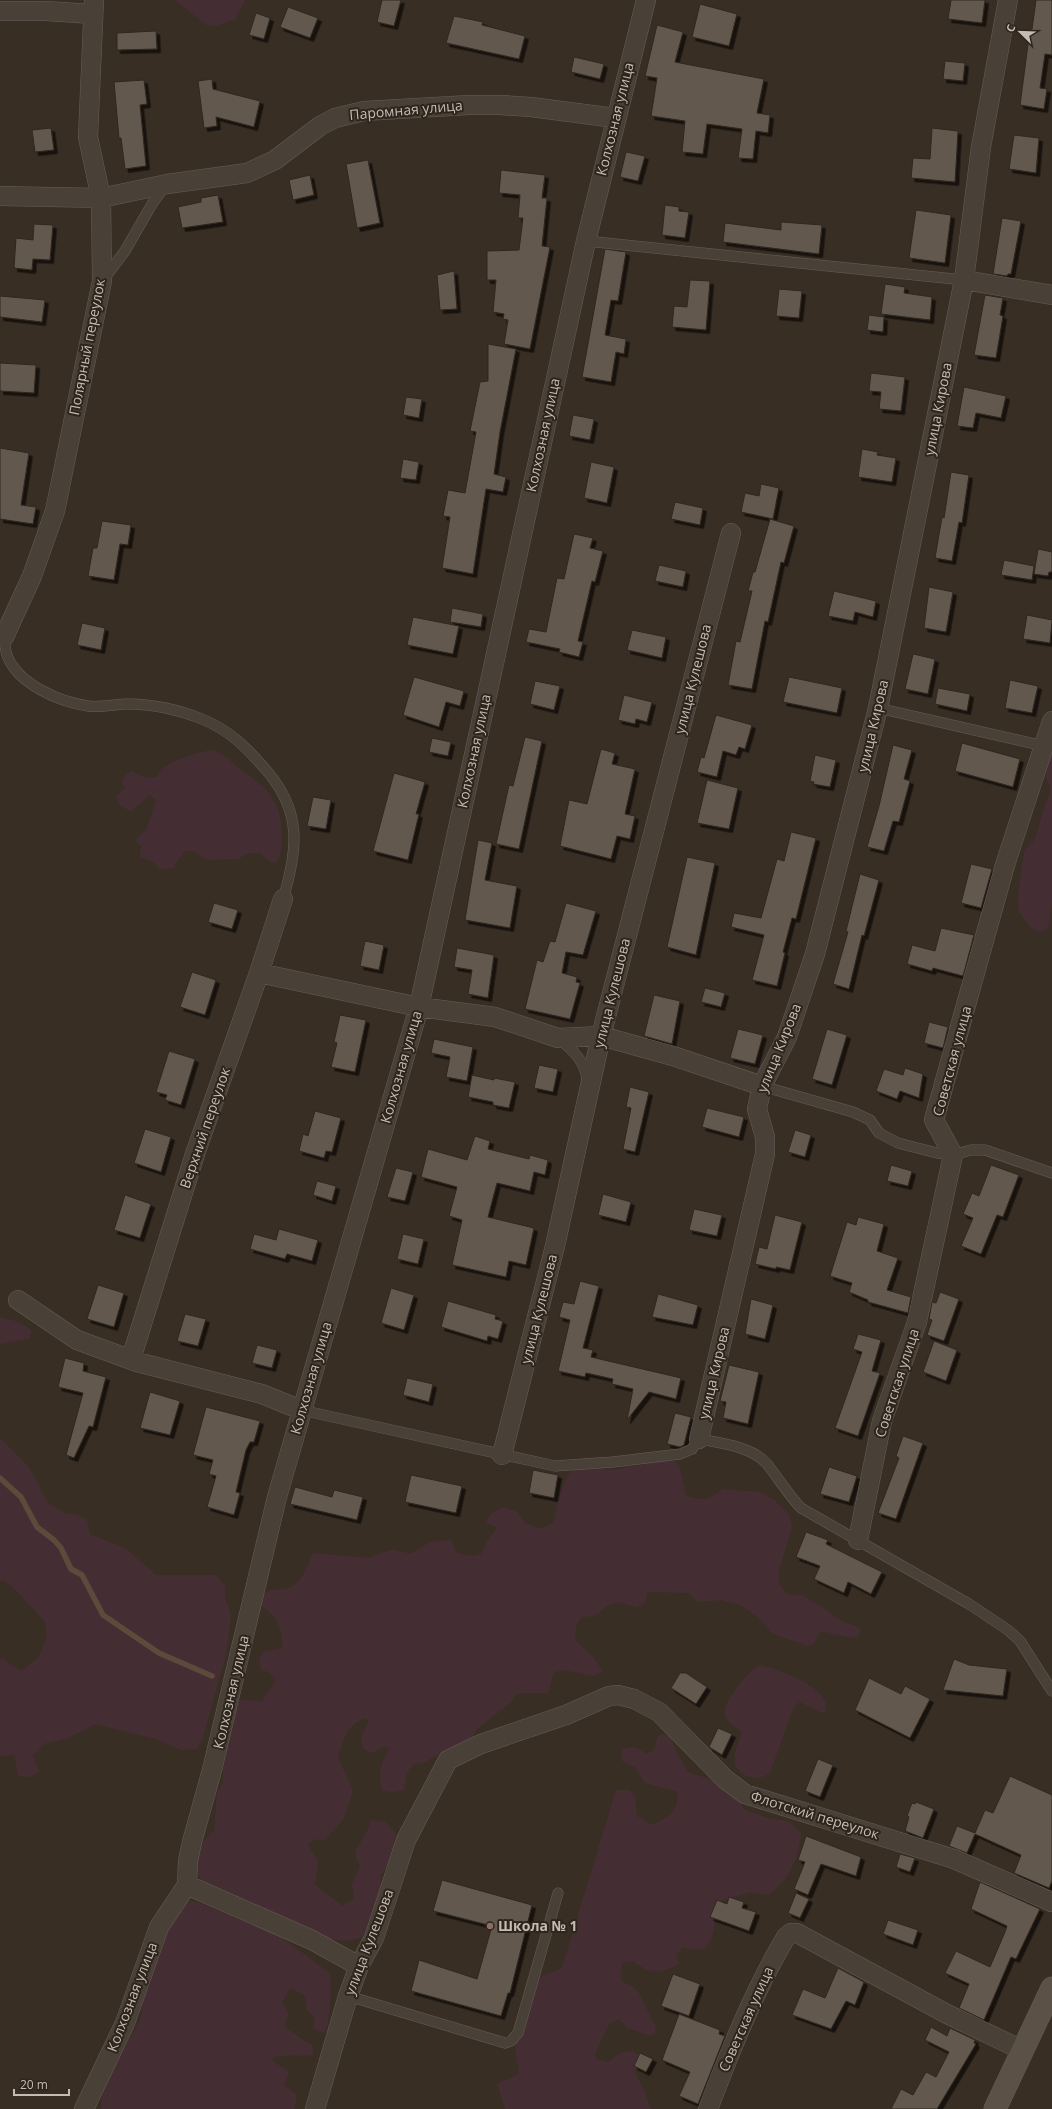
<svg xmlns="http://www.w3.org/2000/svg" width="1052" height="2109" font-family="'Open Sans',sans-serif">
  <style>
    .green { fill: #452e33 }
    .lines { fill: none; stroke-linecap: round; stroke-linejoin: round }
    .stream { stroke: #5e4a3a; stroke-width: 5.5 }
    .building { fill: #64584d; stroke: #30271f; filter: url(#shadow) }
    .lane-casing { stroke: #675e56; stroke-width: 11 }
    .street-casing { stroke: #675e56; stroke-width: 20 }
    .secondary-casing { stroke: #675e56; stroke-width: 23 }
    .lane { stroke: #494038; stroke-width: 10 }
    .street { stroke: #494038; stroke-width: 19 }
    .secondary { stroke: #5c5146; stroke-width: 22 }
    .education-dot { fill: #8d6e63; stroke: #2e251d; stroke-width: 1.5 }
    .labels { text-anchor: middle; stroke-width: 4; stroke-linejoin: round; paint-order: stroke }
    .street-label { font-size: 14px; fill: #c5bcb3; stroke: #2e251d }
    .poi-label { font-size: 14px; font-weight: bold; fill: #c5bcb3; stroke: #2e251d; text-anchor: start }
  </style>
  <defs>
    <filter id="shadow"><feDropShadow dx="3.5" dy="3.5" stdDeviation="0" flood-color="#0009"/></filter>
  </defs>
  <rect width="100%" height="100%" fill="#392e24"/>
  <path class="green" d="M175 0H245L235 19 216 26 206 25Z
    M211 750C226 754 227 759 239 768 268 790 281 798 282 837 282 847 281 855 275 863L269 861 260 853H249L238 859 206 860 194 851H185L173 868 160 869 153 862 140 857 141 846 135 841 147 828 156 800 150 795 131 811 120 806 116 797 125 788 122 782 125 775 131 771 146 778 157 777C167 759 192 755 211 750Z
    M1052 751V904L1048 928 1040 932 1031 928 1019 912 1018 896 1024 852 1035 839 1051 787 1045 775Z
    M0 1317 15 1321 32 1330 29 1339 0 1344Z
    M0 1438 29 1467 48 1503 64 1513 77 1515 87 1520 90 1534 125 1548 156 1575H216L225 1586V1598L231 1616 226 1654 203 1737 197 1749 181 1750 156 1739 96 1724 65 1739 46 1743 33 1755 39 1772 29 1777 18 1776 14 1755 0 1756V1660L3 1659 21 1671 39 1657 47 1637 45 1622 14 1588 3 1580 0 1582Z
    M672 1459 679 1465 686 1496C704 1502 708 1500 723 1489L759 1492 774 1500 789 1514 792 1526 779 1570V1584L787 1594 804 1596 844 1622 860 1628V1633L856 1637 852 1638 821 1631 819 1633 814 1644 808 1646 773 1634 757 1616 738 1604 721 1600 698 1602 689 1593 647 1592 645 1603 636 1607 618 1602 608 1605 595 1616 581 1617 576 1627 575 1640 593 1657 603 1671 594 1676 564 1670 554 1672 548 1693H518L510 1703 477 1729 471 1740 440 1753 425 1762 414 1764 407 1772 404 1790 393 1792 382 1790C378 1772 381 1765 389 1749L384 1746 372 1753 364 1749 361 1738 369 1720 365 1718C346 1725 343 1740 338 1758L353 1790 344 1819 323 1841 313 1839 308 1845 318 1862 315 1885 343 1906 354 1898 352 1885 360 1866C351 1849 357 1849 365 1835 368 1831 369 1825 371 1820L385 1822 396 1833 392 1859 381 1875 380 1889 367 1931 360 1938 344 1941 319 1937 203 1882 194 1868 201 1844 214 1830 217 1792 223 1783V1760L236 1704 243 1700 262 1701 276 1680 269 1672 261 1670 259 1660 263 1652 283 1648C280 1625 280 1618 260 1605L261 1595C274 1587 272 1591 285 1589 301 1586 308 1567 312 1553L368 1558 393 1549 411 1554 430 1542 451 1540 456 1553 472 1556 481 1554 488 1539 497 1528 486 1522 492 1513 503 1507 517 1512 525 1523 541 1529 554 1522 559 1497 569 1473 576 1467H595L612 1470Z
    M760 1665C775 1668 836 1689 825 1712L822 1713 800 1702 794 1706 771 1770C762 1784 742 1778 735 1765V1753L742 1733C738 1726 729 1725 726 1718 719 1704 748 1671 760 1665Z
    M664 1734 671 1737 674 1747 688 1772 721 1783 736 1790 743 1809 771 1819 789 1821 801 1833C799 1858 789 1881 768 1895L750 1892 717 1902C716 1913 715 1947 702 1949 697 1951 688 1948 683 1948L676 1954 679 1964C662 1973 648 1975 634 1961L623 1962C616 1990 625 1978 637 1990 641 1995 651 2019 656 2027L655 2033 650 2036 628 2028 619 2019 609 2024 595 2053 597 2059 608 2062 622 2052 633 2051 638 2055 635 2073 643 2087 651 2109H505L497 2084 519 2074 514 2041 533 1981 562 1968 616 1790H630L635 1798 637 1816 651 1825C671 1816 677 1814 678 1792L645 1783 635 1767 622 1761 621 1750C631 1746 637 1746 646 1754L654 1750 658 1736Z
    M179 1899 198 1902 279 1936 330 1973C331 1994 331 2013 325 2033L313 2029 315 2018 307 2010 305 1995 290 1988 282 2003 289 2014 284 2027 313 2046V2055C300 2057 282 2053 270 2059L289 2072 284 2085 297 2095 294 2109H101L102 2097 110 2073 140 2020 147 1977Z"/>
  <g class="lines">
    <path class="stream" d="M0 1478 21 1497 37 1527 54 1540 61 1548 71 1569 82 1575 103 1615 159 1653 212 1676"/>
  </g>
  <path class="building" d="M382 0H401L394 26 377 22Z
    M951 0H985L982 23 948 19Z
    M1036 0H1052V55L1045 54 1040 88 1047 89 1044 109 1020 105 1030 29H1032Z
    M700 4 737 14 729 46 692 37Z
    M288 7 318 18 310 38 280 27Z
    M256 13 270 18 264 39 249 35Z
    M454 16 483 22 482 25 525 36 519 59 446 43Z
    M657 25 683 32 675 62 764 79 757 113 770 115 768 133 756 131 753 159 738 158 742 129 707 124 703 154 682 152 685 121 651 116 657 78 645 76Z
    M156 31 157 49 117 50V33Z
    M574 57 604 64 600 79 571 72Z
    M945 61 965 63 963 81 943 79Z
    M212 79 213 89 260 101 254 127 216 117 217 126 204 128 198 81Z
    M144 80 147 104 140 105 146 166 125 169 121 138H119L114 82Z
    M51 128 54 150 35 152 32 130Z
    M932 128 958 131 955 182 911 178 913 158 930 159Z
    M1014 135 1039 138 1036 173 1009 169Z
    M626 152 645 156 638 181 620 177Z
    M368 160 380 223 357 228 346 164Z
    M501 170 545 175 542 198H547L542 246 550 247 530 349 504 344 508 320 503 319 504 314 493 312 496 280H487V251L519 250 523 218H518L520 195 499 193Z
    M310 175 314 195 293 200 289 180Z
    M218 195 223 222 182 228 178 207 201 202V198Z
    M665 205 679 207V211L689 212 685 238 662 235Z
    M916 210 951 215 945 263 909 258Z
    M1002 218 1021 221 1011 274H1008L1007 276 993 274Z
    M781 222 822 225 819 254 723 242 725 223 781 230Z
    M34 224 53 225 50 260 33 259 32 270 14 268 16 238 33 240Z
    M605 249 626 252 618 301 611 300 605 335 626 339 624 354 616 352 611 382 582 377Z
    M454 271 457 309 440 310 437 275Z
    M690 280 710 281 706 330 672 327 674 306 687 307Z
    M885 284 905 287 904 293 932 297 930 320 881 314Z
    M779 289 802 291 799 318 776 316Z
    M985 295 1003 298 1000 315 1003 316 996 358 974 355Z
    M0 296 45 300 42 322 0 317Z
    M869 315 884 317 883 332 867 330Z
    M488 344 516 349 500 432 494 474 506 477 503 492 486 489 473 574 442 568 450 517 443 516 448 490 465 493 476 432 470 431 480 382 488 381Z
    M0 363 36 365 34 393 0 391Z
    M871 373 905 377 901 411 879 409 881 392 869 391Z
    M964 387 1006 396 1001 418 976 413 973 428 957 426Z
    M406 397 422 399 419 418 403 415Z
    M573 415 594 419 590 440 569 436Z
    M0 448 29 453 21 505 36 507 33 524 0 519Z
    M862 449 878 452 877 455 896 458 892 482 858 477Z
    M403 459 419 462 416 480 400 478Z
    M591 462 614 467 607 503 584 498Z
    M951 472 969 475 962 523 959 522 952 561 935 558 942 517 944 518Z
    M761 484 779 488 773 519 741 512 745 493 759 496Z
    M675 502 703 508 700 525 671 519Z
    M770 519 794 526 784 563 781 562 768 622 765 621 752 689 728 685 736 641 740 642 752 591H748L753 572H755Z
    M102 521 131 525 128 545 120 544 114 580 88 576 93 548H97Z
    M574 534 593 538 590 548 603 551 595 582 592 581 578 641 583 642 579 657 559 652 560 649 526 642 529 629 546 632 557 578 564 579Z
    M1038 549 1052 552V572H1049L1048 576 1034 574Z
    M1004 560 1034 566 1032 580 1001 575Z
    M659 565 686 571 683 587 655 581Z
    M929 587 953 592 946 632 924 628Z
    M834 591 876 601 873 617 855 612 853 621 828 616Z
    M452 608 483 614 481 627 450 622Z
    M1027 615 1052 620 1050 643 1023 639Z
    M413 617 459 626 453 654 407 645Z
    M82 623 105 628 101 650 77 645Z
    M632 630 666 637 662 658 627 650Z
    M913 654 935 659 928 694 905 689Z
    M414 677 464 691 460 706 446 702 439 727 403 715Z
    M789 677 842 688 837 713 783 702Z
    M1010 680 1038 686 1032 713 1005 708Z
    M535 681 560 686 554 710 530 704Z
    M938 688 970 694 967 711 935 704Z
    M624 695 652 702 647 722 636 719 635 724 618 720Z
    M716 715 752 725 745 749 739 747 736 755 723 751 717 777 697 772 701 757 704 758Z
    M525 737 542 741 519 849 496 844 509 785 513 786Z
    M432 738 451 742 448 756 429 752Z
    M962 743 1020 759 1013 787 955 771Z
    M893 745 912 750 904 779 910 781 899 822 893 821 884 851 867 847 879 806Z
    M601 749 615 753 612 764 635 769 625 814 635 816 630 839 617 836 611 859 560 846 569 800 587 804Z
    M815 755 836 760 830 787 813 784 814 782 810 781Z
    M394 773 425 782 416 814H419L408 860 373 851Z
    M707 780 738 788 729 829 697 823Z
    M313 797 331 800 326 829 307 826Z
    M791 832 816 838 796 919 792 918 783 952 785 953 777 986 752 980 764 935 731 927 734 913 761 918 777 859 784 861Z
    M478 840 492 843 485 880 517 886 510 928 465 920Z
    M687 857 715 863 696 955 667 947Z
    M971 864 992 869 981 908 961 903Z
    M860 874 879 880 864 936 862 935 849 989 833 984 848 932 846 931Z
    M214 903 238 910 232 929 208 922Z
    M566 903 596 911 583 955 566 952 562 973 577 977 576 982 580 983 570 1019 525 1009 537 960 543 962 550 941 555 942Z
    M941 928 974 935 963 976 933 968 932 971 907 964 912 945 935 951Z
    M365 941 384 945 379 970 360 966Z
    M457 948 494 955 488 998 468 994 472 970 454 967Z
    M192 972 216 980 205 1015 180 1007Z
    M705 988 725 993 721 1007 701 1002Z
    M654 995 680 1001 672 1044 644 1036Z
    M340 1015 366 1020 355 1072 331 1067 337 1043 334 1042Z
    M929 1022 948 1027 943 1048 924 1043Z
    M738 1029 763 1035 755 1064 730 1058Z
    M827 1029 847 1035 832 1085 812 1079Z
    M434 1039 473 1047 467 1081 446 1077 450 1057 431 1053Z
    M169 1051 195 1059 181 1105 165 1100 167 1095 156 1092Z
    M539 1065 558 1069 553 1092 534 1088Z
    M905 1068 923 1074 919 1098 900 1091 897 1099 876 1091 884 1069 903 1075Z
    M472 1075 494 1080V1078L515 1082 509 1108 493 1105V1102L468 1097Z
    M630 1087 649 1092 635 1152 623 1149 631 1108 626 1107Z
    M707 1108 744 1117 739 1137 702 1127Z
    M315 1111 341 1118 332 1152 326 1151 324 1158 299 1151 303 1134 308 1136Z
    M145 1129 171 1137 161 1172 134 1163Z
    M795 1130 811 1135 805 1157 788 1152Z
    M475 1136 490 1141 488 1149 529 1159 530 1155 548 1160 545 1175 534 1172 530 1191 497 1183 488 1217 534 1228 526 1265 509 1261 506 1277 452 1265 462 1220 449 1216 457 1187 421 1177 428 1149 467 1160Z
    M891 1165 912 1171 908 1186 887 1181Z
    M991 1165 1019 1175 1003 1217 997 1215 981 1254 961 1246 973 1218 963 1214 972 1193 979 1196Z
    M396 1168 413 1172 405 1201 387 1197Z
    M317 1181 336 1186 332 1201 313 1195Z
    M603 1194 631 1202 626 1222 598 1215Z
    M125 1195 151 1204 140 1238 114 1230Z
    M694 1209 722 1215 717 1236 689 1230Z
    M775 1215 802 1222 790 1270 776 1267V1269L755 1264 759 1247 767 1249Z
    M858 1217 884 1224 877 1251 898 1258 887 1290 911 1297 908 1313 868 1302V1300L849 1292 852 1283 830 1276 847 1222 856 1225Z
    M279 1229 318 1240 312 1261 287 1254 285 1259 250 1249 254 1234 276 1240Z
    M403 1234 424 1239 418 1264 397 1259Z
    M580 1281 599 1286 583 1348 593 1350 591 1357 681 1378 676 1399 649 1392 627 1420 633 1389 612 1384 613 1379 586 1373 585 1377 558 1371 570 1320 559 1317 563 1302 574 1304Z
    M98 1285 124 1293 114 1327 87 1319Z
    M391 1288 414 1295 404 1330 381 1323Z
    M940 1292 959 1299 944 1341 927 1335 932 1320 929 1319 932 1302 936 1303Z
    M658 1294 698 1305 693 1325 652 1317Z
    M751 1299 773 1305 765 1339 745 1334Z
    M448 1301 496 1315 495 1319 503 1321 498 1339 488 1336 487 1341 441 1327Z
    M185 1314 206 1319 198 1346 177 1341Z
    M858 1334 881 1340 872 1371 880 1373 858 1436 835 1428 862 1352 853 1349Z
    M934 1341 957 1350 946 1381 923 1372Z
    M257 1345 277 1350 272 1368 252 1363Z
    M65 1358 84 1363 83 1371 106 1377 93 1427 89 1426 74 1458 66 1455 83 1393 58 1387Z
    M729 1365 759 1372 748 1424 723 1418 726 1402 720 1401Z
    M407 1378 433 1384 429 1402 403 1395Z
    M150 1392 180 1401 170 1435 140 1428Z
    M206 1407 260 1421 254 1442H250L246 1450 236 1492 240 1493 234 1515 207 1507 216 1476 209 1474 213 1460 193 1455Z
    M675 1413 691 1417 684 1445 680 1447 667 1444Z
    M903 1436 923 1443 896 1519 878 1513 899 1458 896 1456Z
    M829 1467 857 1476 849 1502 820 1494Z
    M533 1470 558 1475 554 1498 529 1493Z
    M411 1475 462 1486 456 1513 405 1502Z
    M295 1487 332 1497 334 1490 363 1497 357 1520 290 1504Z
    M806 1532 828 1540 826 1544 882 1572 871 1594 848 1582 844 1593 814 1579 820 1566 796 1557Z
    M954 1659 969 1665 1007 1669 1003 1696 943 1690Z
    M680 1673H686L707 1687 696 1704 671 1688Z
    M869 1678 901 1694 905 1686 930 1699 910 1738 855 1710Z
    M718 1728 732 1734 722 1755 709 1747Z
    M818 1759 833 1765 820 1797 805 1791Z
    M1010 1776 1052 1795V1881L1049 1888 1014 1873 1021 1855 975 1834 967 1853 949 1846 957 1826 975 1833 985 1810 993 1813Z
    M916 1802 934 1809 923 1838 905 1831 909 1817 907 1816 912 1803 915 1804Z
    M806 1836 861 1857 856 1876 821 1864 808 1895 794 1889 805 1862 798 1860Z
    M900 1854 915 1858 910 1872 896 1867Z
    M442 1880 532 1905 510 1993H508L501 2016 411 1991 419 1960 477 1979 492 1926 433 1911Z
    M980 1882 1040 1909 1016 1959 1011 1957 984 2020 959 2008 969 1984 945 1973 956 1951 990 1967 1005 1932 1007 1926 971 1909Z
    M796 1893 809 1899 800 1918 788 1913Z
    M729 1897 744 1902 742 1908 756 1912 749 1931 710 1917 717 1900 727 1904Z
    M888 1920 918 1930 913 1945 883 1934Z
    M838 1968 864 1982 855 2005 846 2001 831 2029 792 2015 803 1989 825 1998Z
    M673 1974 700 1984 689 2016 661 2006Z
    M679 2014 720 2030 719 2034 725 2036 698 2104 679 2096 690 2072 662 2060Z
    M931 2027 947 2036 950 2028 975 2040 974 2043 976 2044 937 2109H891L901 2089 913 2095 926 2072 936 2077 949 2052 925 2040Z
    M640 2053 653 2059 646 2072 634 2066Z"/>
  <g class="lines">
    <g class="lane-casing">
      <path id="lane" d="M586 241 964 280
        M104 279 125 251 152 204 165 186
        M4 637C5 643 5 649 7 655 17 684 60 702 88 706 101 708 115 704 128 704 152 704 179 710 202 719 231 731 247 748 267 771 302 812 298 849 283 899
        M878 708 1044 746
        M559 1039C573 1050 585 1061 587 1080
        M762 1086 853 1112 870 1120 879 1133 898 1143 937 1153 953 1155 971 1150H985L1052 1173
        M301 1410 555 1466 613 1462 680 1454 692 1449 699 1439C721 1443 753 1447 767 1464 779 1479 788 1494 801 1508L969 1604 1008 1630 1020 1641 1052 1691
        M348 1996 505 2043 511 2041 518 2033 558 1893"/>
    </g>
    <g class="street-casing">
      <path id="street" d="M0 11H46L92 14
        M0 196 101 198 167 184 247 173 275 160 320 126 335 118 364 111 469 105H500L531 107 615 118
        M964 280 1052 295
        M4 637 32 576 55 511 102 281 101 198 88 137 94 0
        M259 973 419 1007 495 1017 558 1038 601 1036 673 1056 762 1086
        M18 1300 77 1340 137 1362 262 1394 301 1410
        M131 1359 196 1151 259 973 283 899
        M699 1439 765 1154V1137L757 1109 762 1086 787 1037 815 954 878 708 964 280 981 147 1008 0
        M502 1455 555 1246 601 1036 731 533
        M858 1540 882 1421 917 1322 953 1155 934 1120 1005 865 1052 721
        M187 1885 312 1940 359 1966
        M84 2109 125 2023 159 1927 187 1885 188 1861 192 1842 212 1770 277 1497 419 1007 586 241 646 0
        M315 2109 348 1996 359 1966 374 1938 406 1840 448 1760 481 1744 566 1715 609 1696 618 1695 634 1699 659 1712 725 1779 745 1794 954 1859 1052 1902
        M708 2109C731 2049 754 1991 786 1937L791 1933H797L947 2014 1024 2051"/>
    </g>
    <g class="secondary-casing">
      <path id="secondary" d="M995 2109 1052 1988"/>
    </g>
    <use href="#lane" class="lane"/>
    <use href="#street" class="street"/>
    <use href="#secondary" class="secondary"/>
  </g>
  <circle class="education-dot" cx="490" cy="1926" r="4"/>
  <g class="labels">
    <g class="street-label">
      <text transform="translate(406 110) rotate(-5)" y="5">Паромная улица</text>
      <text transform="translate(615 119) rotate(-76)" y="5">Колхозная улица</text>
      <text transform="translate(87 347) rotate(-79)" y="5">Полярный переулок</text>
      <text transform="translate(938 409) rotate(-79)" y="5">улица Кирова</text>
      <text transform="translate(543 435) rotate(-78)" y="5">Колхозная улица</text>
      <text transform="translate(693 679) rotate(-76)" y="5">улица Кулешова</text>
      <text transform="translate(873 726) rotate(-77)" y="5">улица Кирова</text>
      <text transform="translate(474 751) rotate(-78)" y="5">Колхозная улица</text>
      <text transform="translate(612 993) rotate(-76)" y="5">улица Кулешова</text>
      <text transform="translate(779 1048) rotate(-68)" y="5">улица Кирова</text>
      <text transform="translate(952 1061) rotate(-75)" y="5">Советская улица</text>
      <text transform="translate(401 1067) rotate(-74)" y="5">Колхозная улица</text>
      <text transform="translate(205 1128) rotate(-71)" y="5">Верхний переулок</text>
      <text transform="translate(539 1309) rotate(-76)" y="5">улица Кулешова</text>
      <text transform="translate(714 1373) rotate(-77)" y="5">улица Кирова</text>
      <text transform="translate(311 1378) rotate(-74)" y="5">Колхозная улица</text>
      <text transform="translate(897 1383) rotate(-72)" y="5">Советская улица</text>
      <text transform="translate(231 1692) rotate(-77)" y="5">Колхозная улица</text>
      <text transform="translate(815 1815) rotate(17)" y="5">Флотский переулок</text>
      <text transform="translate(369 1942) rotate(-69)" y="5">улица Кулешова</text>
      <text transform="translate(132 1997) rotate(-69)" y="5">Колхозная улица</text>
      <text transform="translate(746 2019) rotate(-66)" y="5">Советская улица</text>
    </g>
    <g class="poi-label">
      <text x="498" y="1931">Школа № 1</text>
    </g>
  </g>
  <g transform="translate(1020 32) rotate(293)" stroke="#2e251d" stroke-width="3" paint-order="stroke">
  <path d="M0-3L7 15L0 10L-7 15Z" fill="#c5bcb3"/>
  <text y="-6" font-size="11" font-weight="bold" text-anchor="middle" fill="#c5bcb3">С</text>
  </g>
  <path d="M14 2089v6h55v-6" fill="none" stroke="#c5bcb3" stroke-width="2"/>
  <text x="20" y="2089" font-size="12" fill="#c5bcb3" stroke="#2e251d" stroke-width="3" paint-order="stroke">20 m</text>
</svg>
